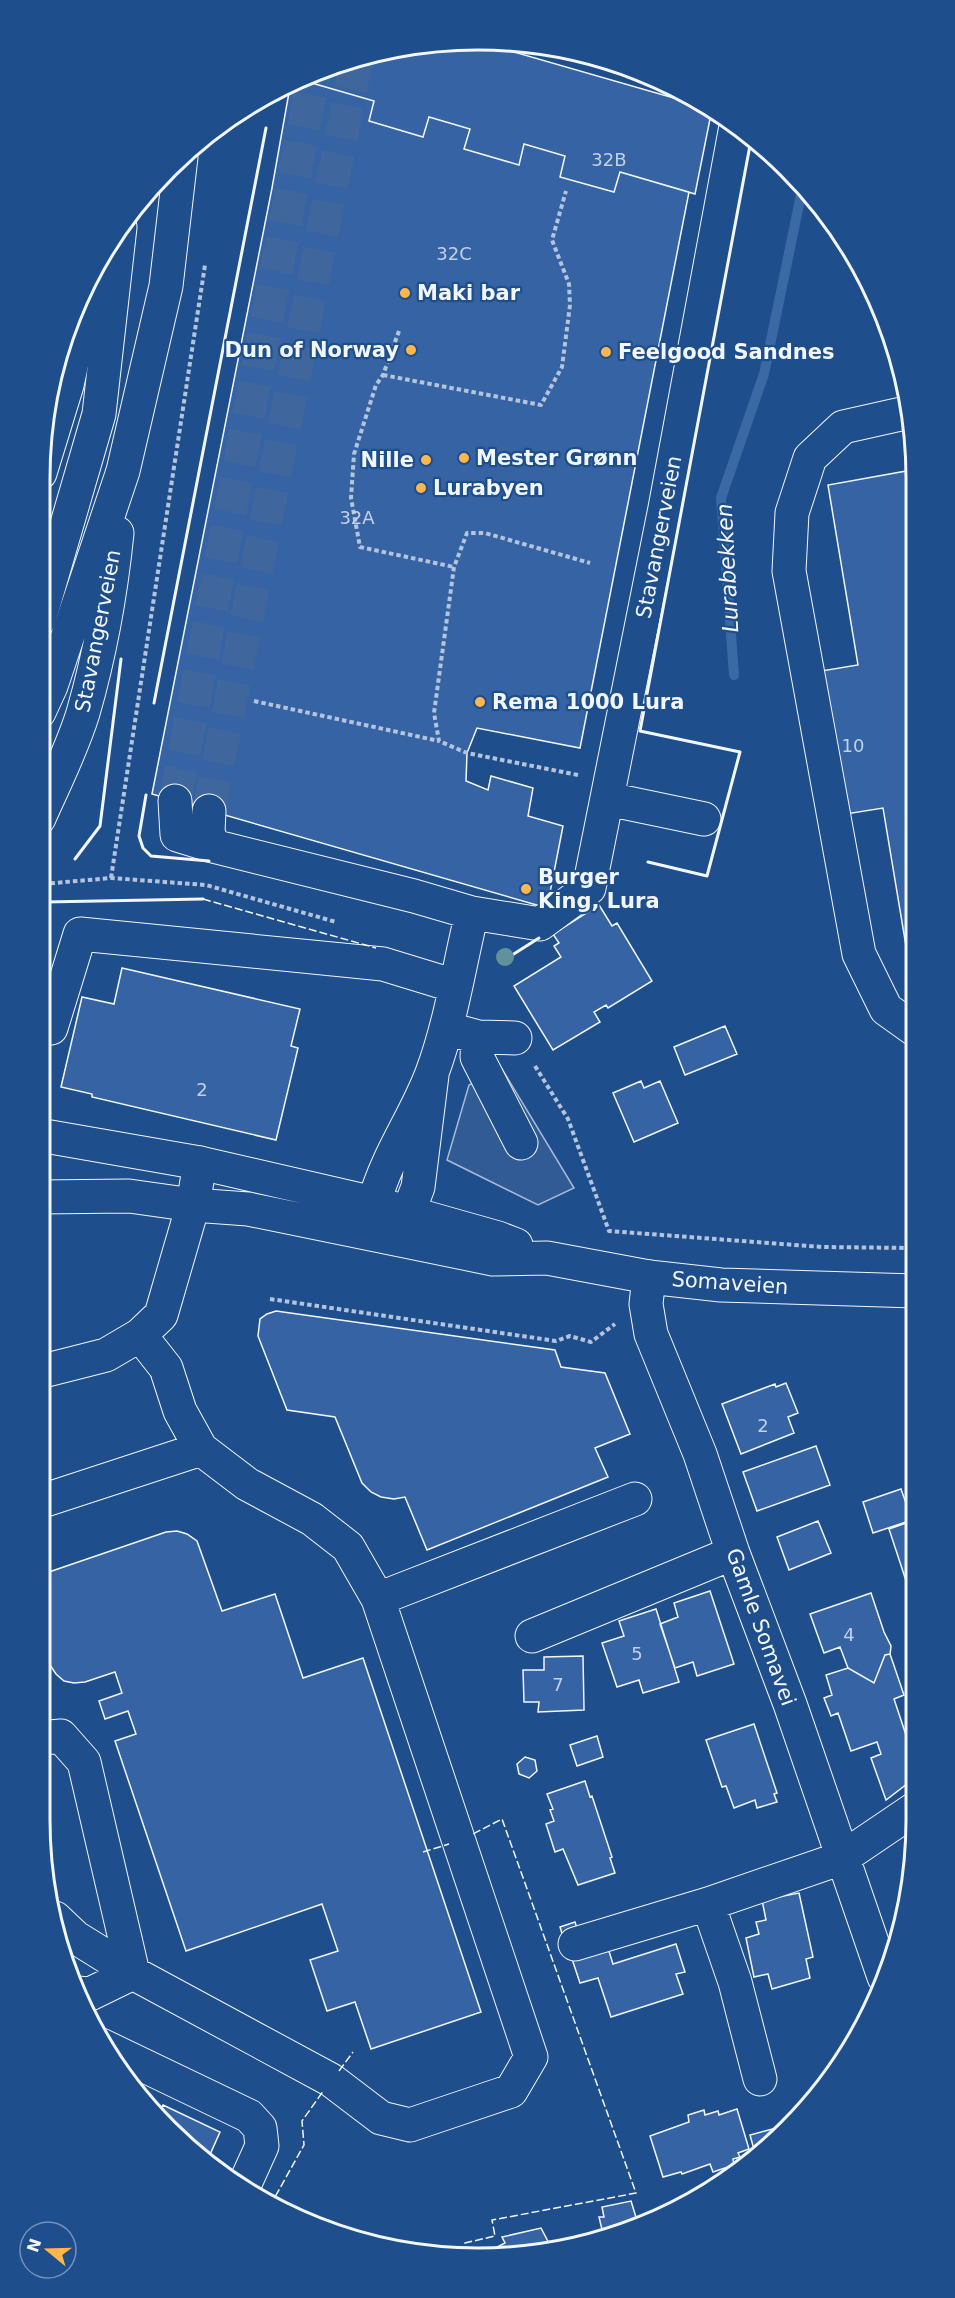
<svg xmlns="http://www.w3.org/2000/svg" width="955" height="2298" font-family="'DejaVu Sans',sans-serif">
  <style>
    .parking { fill: #305b95; stroke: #a8bbd7; stroke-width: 1.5 }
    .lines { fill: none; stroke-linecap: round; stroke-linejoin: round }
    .stream { stroke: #3b69a3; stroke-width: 10 }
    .building { fill: #3563a3; stroke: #f2f6ff; stroke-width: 1.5 }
    .minor-tunnel { stroke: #3f679d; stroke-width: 33; stroke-dasharray: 33 16; stroke-linecap: butt }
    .minor-casing { stroke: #f2f6ff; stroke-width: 35 }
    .major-casing { stroke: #f2f6ff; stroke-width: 35 }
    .path { stroke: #b3c4dc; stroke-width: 4; stroke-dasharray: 4.5 3; stroke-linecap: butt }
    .minor { stroke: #1f4e8c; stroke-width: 33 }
    .major { stroke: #1f4e8c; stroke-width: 33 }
    .fence { stroke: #f2f6ff; stroke-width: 1.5; stroke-dasharray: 8 3; stroke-linecap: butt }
    .wall { stroke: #f2f6ff; stroke-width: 3 }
    .tree { fill: #61919a }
    .poi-dot { fill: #ffb74d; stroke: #1f4e8c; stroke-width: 2 }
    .labels { text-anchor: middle; stroke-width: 4.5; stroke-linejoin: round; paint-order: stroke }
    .number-label { font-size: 18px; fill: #c3d1e8 }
    .poi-label { font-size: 21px; font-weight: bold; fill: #f2f6ff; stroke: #1f4e8c; text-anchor: start }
    .street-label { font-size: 21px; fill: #f2f6ff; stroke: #1f4e8c }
    .water-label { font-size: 22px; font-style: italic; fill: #f2f6ff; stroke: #1f4e8c }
    .rim { fill: none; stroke: #f2f6ff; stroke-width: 3 }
  </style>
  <rect width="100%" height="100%" fill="#1f4e8c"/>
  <path class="parking" d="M502 1069 574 1188 538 1205 447 1160 469 1085Z"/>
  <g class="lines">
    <path class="stream" d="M734 675 721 498 764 374 803 185"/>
  </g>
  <path class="building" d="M448 40 476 41 712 109 695 194 620 172 614 192 560 177 565 156 524 144 519 165 464 149 470 129 429 117 423 137 369 121 374 101 298 79 364 54Z
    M298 79 374 101 369 121 423 137 429 117 470 129 464 149 519 165 524 144 565 156 560 177 614 192 620 172 689 192 580 748 477 728 467 753 466 781 488 790 491 776 533 788 528 816 563 826 547 908 152 794 272 188 291 81Z
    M912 470 914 958H908L883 808 846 814 821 671 858 665 828 485Z
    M599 905 612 926 617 923 652 981 608 1008 606 1005 594 1012 600 1022 553 1050 514 986 561 957 554 946 559 943 553 934Z
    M122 968 300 1009 291 1046 298 1048 276 1140 92 1097V1094L61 1087 82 997 114 1004Z
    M725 1026 737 1054 685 1075 674 1047Z
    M641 1081 644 1088 660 1081 678 1123 634 1142 613 1093Z
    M276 1311 555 1350 561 1367 605 1373 630 1434 595 1448 608 1477 427 1550 405 1497 394 1499 381 1497 371 1492 362 1483 335 1417 287 1410 258 1336 260 1319 267 1314Z
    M786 1383 798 1413 788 1417 794 1433 741 1454 722 1404 775 1384 776 1387Z
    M816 1446 830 1485 757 1511 743 1472Z
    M901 1489 912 1520 873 1533 863 1502Z
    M915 1520V1608L889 1529Z
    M818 1521 831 1553 789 1570 777 1537Z
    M177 1531 187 1534 197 1541 222 1611 275 1594 303 1678 363 1658 481 2012 371 2049 355 2002 327 2011 310 1960 338 1951 322 1904 186 1951 115 1741 136 1734 128 1711 105 1719 99 1701 122 1693 115 1672 85 1682 74 1683 64 1681 56 1674 50 1665 39 1631V1578L49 1572 166 1532Z
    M710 1591 734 1664 697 1676 693 1662 675 1668 660 1624 678 1617 674 1603Z
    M871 1593 884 1632 891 1646 890 1655V1654L885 1655 874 1683 848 1668 840 1647 824 1653 810 1614Z
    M656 1609 679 1682 643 1693 639 1680 617 1687 602 1643 624 1636 619 1621Z
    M890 1654 904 1695 894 1699 909 1744 916 1742V1777L886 1800 871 1758 881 1754 877 1742 851 1751 838 1713 831 1716 824 1698 832 1695 826 1675 848 1668 874 1683 885 1655Z
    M583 1656 584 1710 538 1712 539 1702H524L523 1670H544V1657Z
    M754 1724 777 1793 774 1794 777 1802 757 1808 755 1800 734 1808 726 1786 722 1787 706 1740Z
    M597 1736 603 1757 577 1766 570 1745Z
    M525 1757 535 1760 537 1771 529 1778 519 1774 517 1764Z
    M585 1781 590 1797 592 1796 612 1857 610 1858 615 1873 578 1885 563 1849 555 1852 546 1824 554 1821 550 1810 553 1809 547 1794Z
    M799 1893 813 1957 806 1959 810 1978 772 1989 768 1974 754 1977 746 1938 759 1934 756 1922 766 1920 762 1900Z
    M575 1922 579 1935 564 1940 560 1927Z
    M676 1944 685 1972 676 1974 683 1994 611 2017 598 1978 580 1983 571 1956 607 1945 613 1964Z
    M163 2105 220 2132 208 2159 157 2117Z
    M737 2109 749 2149 738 2153 740 2157 733 2159 734 2165 713 2172 710 2164 682 2174 681 2172 663 2177 650 2136 689 2122 688 2115 704 2110 705 2115 718 2111 719 2115Z
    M784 2126 755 2153 750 2135Z
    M631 2201 639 2227 604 2238 599 2217H604L602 2207Z
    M541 2228 553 2251 486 2253 505 2243 502 2237Z"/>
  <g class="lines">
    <path class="minor-tunnel" d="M175 801 314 73
      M209 811 357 57"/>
    <g class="minor-casing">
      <path id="minor" d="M910 412 843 427 810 458 792 513 789 571 859 954 886 1009 914 1029
        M39 620 99 414 120 227
        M608 799 704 819
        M175 801 177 835 213 846
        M209 811 208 832 213 846 414 896 472 913 540 924 589 888 665 508 736 126
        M51 1028 80 934 383 964 455 986
        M456 1031 478 1037 515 1038
        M478 1037 477 1057 521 1143
        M432 1075 418 1187 408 1213 391 1237 374 1203C387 1155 415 1118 432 1073 451 1022 459 966 472 913
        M649 1277 646 1304 651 1334 700 1454 733 1553 790 1704 884 1977
        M39 1372 106 1355 140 1335 161 1315 193 1205 200 1163
        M39 1502 201 1449
        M378 1599 635 1499
        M532 1636 733 1553
        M39 1738 61 1736 84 1762 133 1973 90 1994 77 1993
        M708 1904 735 1982 760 2079
        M55 1918 75 1937 133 1973 331 2080 381 2118 410 2125 511 2091 531 2057 378 1599 348 1547 312 1519 247 1484 201 1449 180 1411 166 1368 140 1335
        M575 1944 708 1904 842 1858 916 1808
        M101 2045 249 2116 260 2128 262 2146 243 2188"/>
    </g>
    <g class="major-casing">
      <path id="major" d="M40 473 67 385 77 340 84 289
        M39 712 51 686 123 471 166 286 181 157
        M39 818C54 784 72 749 83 713 100 654 111 593 117 533
        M39 1135 200 1163 374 1203 498 1238 516 1245
        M39 1197 129 1196 193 1205 248 1209 493 1259 547 1258 649 1277 721 1285 915 1291"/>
    </g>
    <path class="path" d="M528 43 669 87
      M399 331 383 375 376 385 354 454 351 498 360 547 454 567
      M383 375 541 405 562 367 570 305 569 284 552 240 566 191
      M254 701 439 741
      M578 775 467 753 439 741 434 713 454 567 467 533H485L590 563
      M111 878 205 265
      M43 884 111 878 206 885 336 922
      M535 1066 568 1119 609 1231 822 1247 914 1248
      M270 1299 556 1341 570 1336 591 1342 615 1324"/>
    <use href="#minor" class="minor"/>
    <use href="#major" class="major"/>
    <path class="fence" d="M203 899 376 948
      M423 1852 449 1844
      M339 2071 353 2052
      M270 2206 304 2145 302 2121 324 2090
      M469 2254 465 2243 495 2236 492 2220 636 2193 502 1819 471 1835"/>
    <path class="wall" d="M154 703 266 128
      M146 795 139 836 143 848 151 856 209 861
      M75 859 100 826 121 659
      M648 862 707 876 740 752 640 731 751 140
      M45 902 203 899
      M509 957 539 938"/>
  </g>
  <circle class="tree" cx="505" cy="957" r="9"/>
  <g class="poi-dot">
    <circle cx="405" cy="293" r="6"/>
    <circle cx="411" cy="350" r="6"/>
    <circle cx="606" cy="352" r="6"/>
    <circle cx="464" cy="458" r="6"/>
    <circle cx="426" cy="460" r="6"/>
    <circle cx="421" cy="488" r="6"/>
    <circle cx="480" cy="702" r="6"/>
    <circle cx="526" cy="889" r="6"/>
  </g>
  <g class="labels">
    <g class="number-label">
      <text x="609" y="166">32B</text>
      <text x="454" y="260">32C</text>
      <text x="357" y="524">32A</text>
      <text x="853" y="752">10</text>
      <text x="202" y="1096">2</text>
      <text x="763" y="1432">2</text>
      <text x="849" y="1641">4</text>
      <text x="637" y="1660">5</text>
      <text x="558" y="1691">7</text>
    </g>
    <g class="poi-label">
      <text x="417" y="300">Maki bar</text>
      <text x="399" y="357" text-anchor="end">Dun of Norway</text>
      <text x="618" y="359">Feelgood Sandnes</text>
      <text x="476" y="465">Mester Grønn</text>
      <text x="414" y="467" text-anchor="end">Nille</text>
      <text x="433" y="495">Lurabyen</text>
      <text x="492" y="709">Rema 1000 Lura</text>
      <text x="538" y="884">Burger<tspan x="538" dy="24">King, Lura</tspan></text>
    </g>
    <g class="street-label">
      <text transform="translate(659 537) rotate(-79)" y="7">Stavangerveien</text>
      <text transform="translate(98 631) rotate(-79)" y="7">Stavangerveien</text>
      <text transform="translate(730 1283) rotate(4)" y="7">Somaveien</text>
      <text transform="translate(761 1627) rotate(70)" y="7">Gamle Somavei</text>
    </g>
    <g class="water-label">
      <text transform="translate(727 568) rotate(-93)" y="8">Lurabekken</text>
    </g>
  </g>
  <path d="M0 0H955V2298H0ZM478 50H478A428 428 0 0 1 906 478V1820A428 428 0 0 1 478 2248H478A428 428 0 0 1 50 1820V478A428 428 0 0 1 478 50Z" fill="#1f4e8c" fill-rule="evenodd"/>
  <path class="rim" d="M478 50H478A428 428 0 0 1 906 478V1820A428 428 0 0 1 478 2248H478A428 428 0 0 1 50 1820V478A428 428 0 0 1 478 50Z"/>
  <g transform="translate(48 2250) rotate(289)"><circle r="28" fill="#1f4e8c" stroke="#7391ba" stroke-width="1.5"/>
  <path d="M0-4.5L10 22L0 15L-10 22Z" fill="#ffb74d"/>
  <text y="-9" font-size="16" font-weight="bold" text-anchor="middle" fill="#f2f6ff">N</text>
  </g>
</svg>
